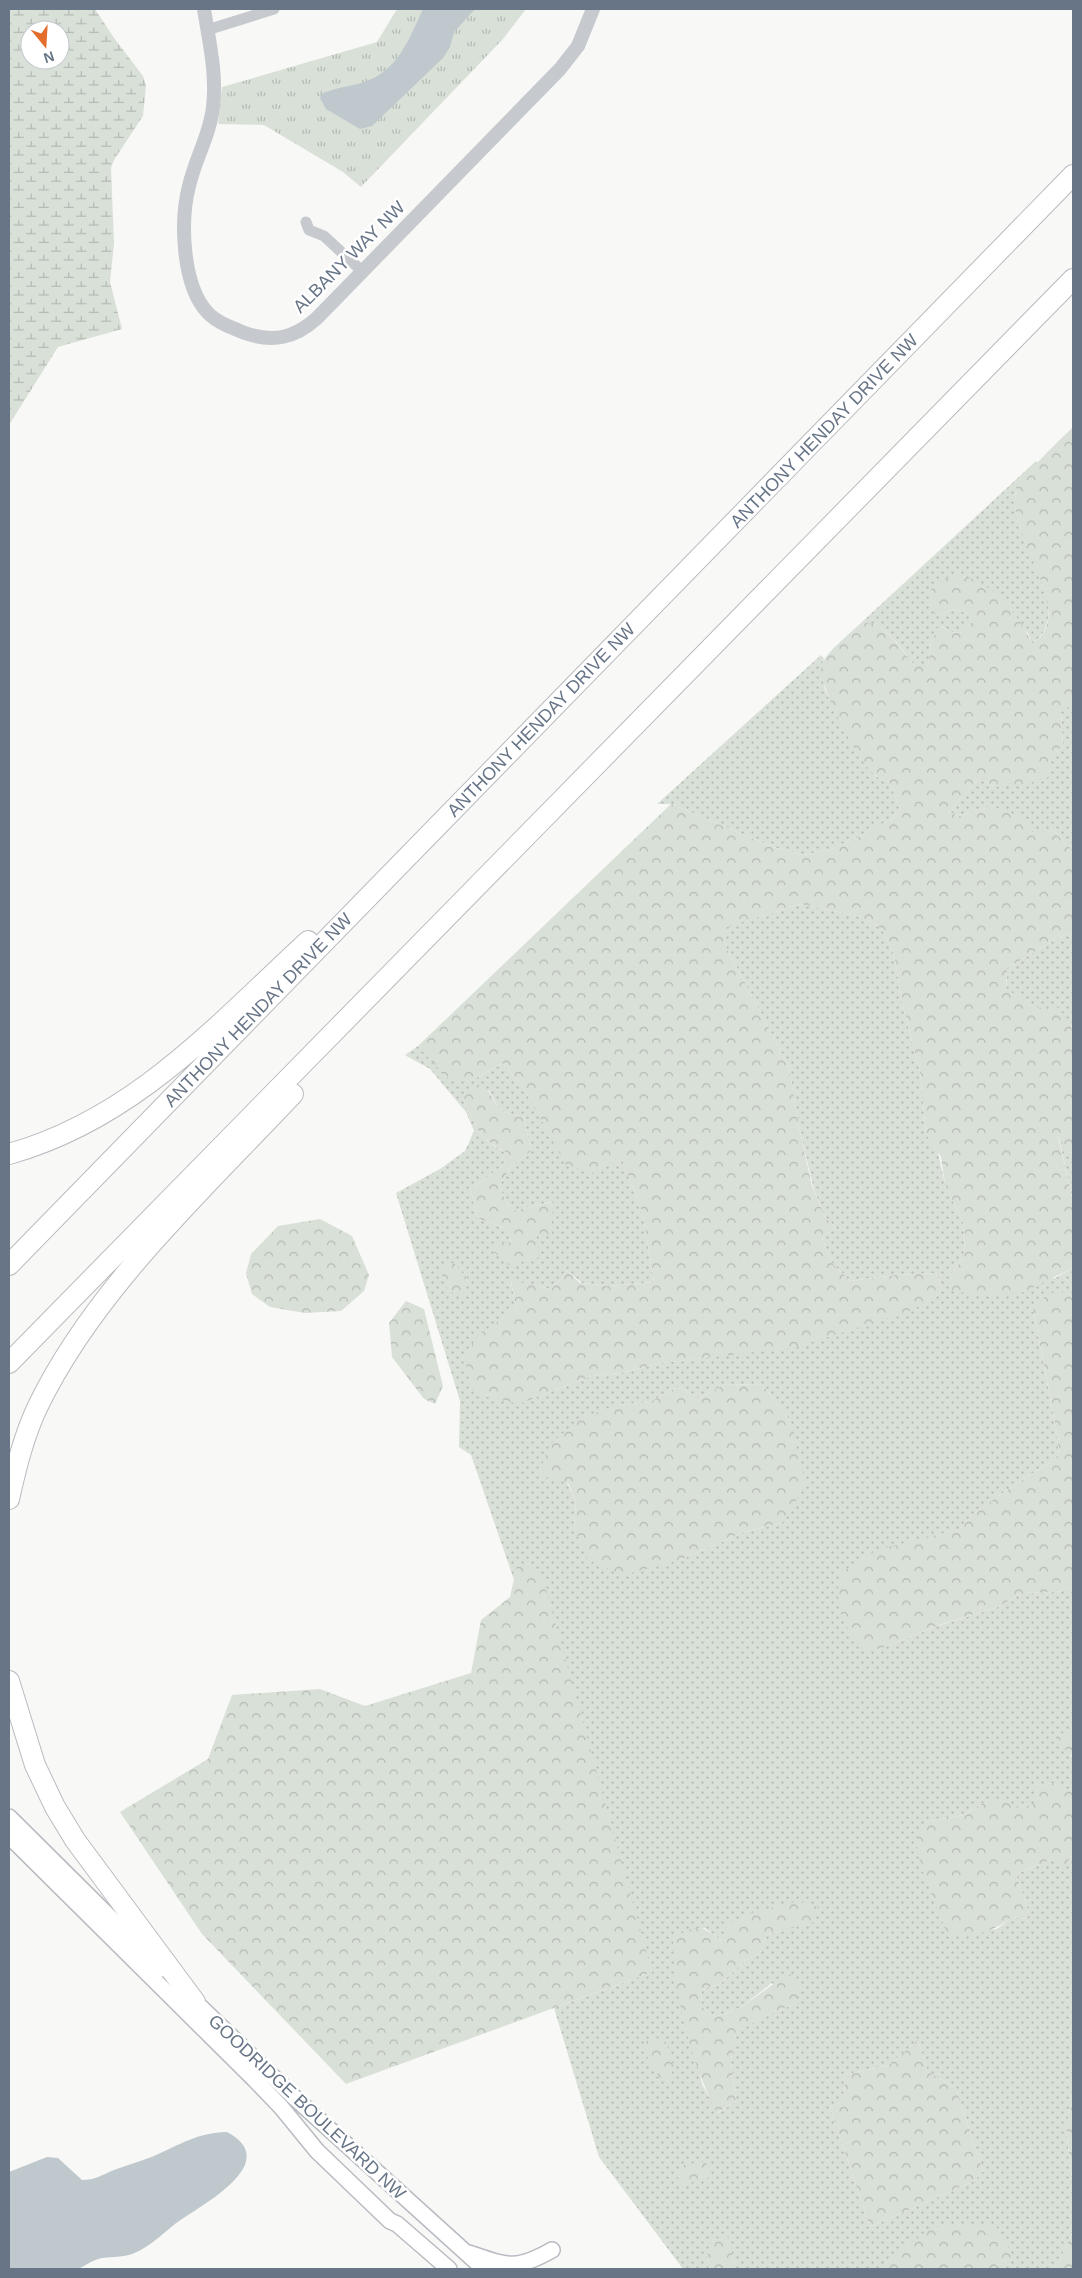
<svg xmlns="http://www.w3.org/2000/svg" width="1082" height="2278" font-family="Arial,sans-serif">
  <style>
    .grass { fill: url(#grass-dots); fill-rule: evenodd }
    .forest { fill: url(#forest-crowns) }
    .wetland { fill: url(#wetland-marsh); fill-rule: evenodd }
    .park { fill: url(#park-tufts) }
    .water { fill: #bfc8cd }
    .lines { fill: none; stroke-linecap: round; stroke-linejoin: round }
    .secondary-casing { stroke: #b8bcc2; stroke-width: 18 }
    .motorway-casing { stroke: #b9bbbf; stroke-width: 22 }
    .minor { stroke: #c6c9cd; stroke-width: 11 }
    .tertiary { stroke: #c6c9cd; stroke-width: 14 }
    .secondary { stroke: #fff; stroke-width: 15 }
    .motorway { stroke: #fff; stroke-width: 20 }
    .labels { text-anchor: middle; stroke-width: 5; stroke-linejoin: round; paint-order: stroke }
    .street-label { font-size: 18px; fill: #687587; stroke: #fff }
  </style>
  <defs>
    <pattern id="grass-dots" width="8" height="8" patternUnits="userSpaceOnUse" patternTransform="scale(1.25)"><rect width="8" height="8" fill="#d9e0d7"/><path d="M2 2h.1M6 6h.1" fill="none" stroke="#b4bab4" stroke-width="1.8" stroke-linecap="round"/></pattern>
    <pattern id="forest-crowns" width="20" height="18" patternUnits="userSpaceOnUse" patternTransform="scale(1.25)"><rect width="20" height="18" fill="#d9e0d7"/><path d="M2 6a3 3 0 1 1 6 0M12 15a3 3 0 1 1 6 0" fill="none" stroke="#b4bab4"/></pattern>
    <pattern id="wetland-marsh" width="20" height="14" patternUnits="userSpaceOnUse" patternTransform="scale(1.25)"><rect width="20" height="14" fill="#d9e0d7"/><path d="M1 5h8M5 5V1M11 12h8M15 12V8" fill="none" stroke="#b4bab4"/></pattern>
    <pattern id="park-tufts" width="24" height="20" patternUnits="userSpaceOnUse" patternTransform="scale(1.25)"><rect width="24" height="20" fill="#d9e0d7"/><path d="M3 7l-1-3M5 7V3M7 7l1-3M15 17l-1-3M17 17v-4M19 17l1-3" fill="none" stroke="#b4bab4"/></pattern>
  </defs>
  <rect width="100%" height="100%" fill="#f8f8f6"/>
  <path class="grass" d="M1036 461 1038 463C1032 471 1021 481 1017 490 1001 533 1082 608 1032 644L1028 633 964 576 936 616 955 609 969 614 972 622 960 633 950 632 940 625 931 643 928 666H915C902 649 885 622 862 622Z
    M821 655 824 659 821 668 825 690 852 744 875 776 890 783 900 809 892 819 856 838 830 850 804 855 773 847 671 804H657Z
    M1070 704H1073V851L1054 831 1032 833 992 806 959 816 949 812 978 779 997 787 1051 756 1063 746 1061 712Z
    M801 904 861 917 882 929 894 955 903 1006 920 1072 926 1134 938 1152 945 1184 965 1227 964 1258 949 1276 1055 1278 1073 1268V1299L1067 1292 1033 1308 1057 1434 1059 1457 1017 1483 973 1514 960 1529 928 1538 885 1647 937 1626 998 1607 1022 1593 1058 1592 1073 1587V1733L1070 1756 1073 1757V1790H1065L1051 1783 1034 1788V1804L1017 1808 983 1803 964 1815 925 1822 935 1901 947 1933 997 1929 1012 1917 1031 1919 1016 1874 1053 1859 1067 1862 1073 1855V2097L1066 2128 1073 2189V2231L1056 2269H991L1013 2258H889L884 2269H736L727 2237 707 2258 710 2269H683L599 2157 554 2008 652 1972 518 1562 514 1580 471 1455 459 1447 460 1401 396 1193 440 1169 465 1151 474 1131 466 1112 430 1069 405 1055 418 1046 450 1080 476 1078 503 1063 523 1087 542 1121 593 1172 622 1159 643 1215 654 1282 609 1286 582 1283 566 1270 563 1277 551 1289 511 1281 516 1309 504 1318 542 1395 592 1376 620 1373 662 1363 718 1356 936 1297 942 1289 936 1273 896 1275 850 1281 832 1263 822 1238 835 1227 825 1217 814 1190 799 1127 789 1067 724 943 726 927ZM489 1090 500 1111 524 1118 531 1151 510 1168 499 1186 511 1211 552 1202 536 1233 494 1252 496 1242 512 1243 507 1229 477 1218 471 1190 503 1165 509 1154C499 1149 484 1141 478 1130 472 1119 469 1109 462 1099ZM726 1384 763 1385 790 1421 782 1523 744 1532 680 1560 574 1527 576 1501 567 1483 617 1405 650 1402 678 1387 699 1398ZM705 1928 721 1940 784 1931 767 1934 760 1953 746 1960 720 1984 702 1989 701 2006 715 2017 740 2008 772 1983 795 2004 767 2015 735 2032 731 2062 736 2101 718 2113 702 2084 673 1938ZM918 2040 928 2072 956 2088 983 2171 974 2181 870 2227 830 2107 845 2101 844 2075 889 2065Z
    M1073 932V1040L1071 1023 1025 1002 1006 990 1007 968 1058 938Z
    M1058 1134 1068 1152 1073 1153V1202Z"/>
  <path class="forest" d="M1073 427V704L1061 712 1063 746 1051 756 1049 777 1027 784 997 787 978 779 949 812 959 816 992 806 1023 818 1032 832 1054 831 1073 851V932L1058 938 1007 968 1006 989 1039 1008 1057 1007 1071 1023 1073 1040V1153L1068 1152 1058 1136 1073 1202V1268L1021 1293 980 1295 952 1291 949 1276 964 1258 965 1227 945 1184 941 1157 926 1134 920 1072 903 1006 894 955 882 929 861 917 801 904 727 927 724 943 789 1067 799 1127 812 1186 825 1217 835 1227 822 1238 832 1263 850 1281 896 1275 936 1273 942 1289 936 1297 910 1311 797 1347 662 1363 620 1373 592 1376 519 1404 474 1394 464 1358 478 1335 516 1309 511 1280 551 1289 563 1277 566 1270 580 1283 609 1286 654 1282 643 1215 622 1159 593 1173 566 1165 523 1087 503 1063 476 1078 450 1081 418 1046 671 804 773 847 804 855 830 850 856 838 892 819 900 809 890 783C886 781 880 779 876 776 859 764 820 689 821 668 822 655 852 632 862 622 885 622 901 649 915 666H928L931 643 939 625 950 632 960 633 972 622 969 614 955 609 936 616 930 601V590C935 586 940 580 946 578 979 565 1022 616 1032 644 1082 612 1001 532 1017 490 1023 474 1060 440 1073 427Z
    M477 1084 488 1090 500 1111 524 1118 531 1151 510 1168 499 1186 511 1211 553 1202 552 1235 536 1233 540 1257 509 1265 494 1252 495 1241 512 1243 507 1229 477 1218 471 1190 503 1165 509 1154C499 1148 484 1141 478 1130 472 1119 469 1109 462 1099Z
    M320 1219 352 1236 369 1275 364 1291 341 1311 305 1313 270 1307 252 1294 246 1273 251 1254 278 1226Z
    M454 1263 468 1279 462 1299 448 1290 439 1267Z
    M1067 1292 1073 1299V1587L1058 1592 1022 1593 998 1607 939 1625 885 1647 863 1651C842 1622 834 1610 840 1573L877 1550 960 1529 973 1514 1017 1483 1059 1457 1057 1434 1033 1308 1049 1293Z
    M406 1301 424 1309 443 1386 435 1404 424 1399 392 1357 389 1323Z
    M726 1384 763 1385 790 1421 806 1485 782 1523 744 1532 680 1560 623 1575 588 1560 574 1527 576 1501 568 1483 538 1475 550 1444 581 1418 617 1405 650 1402 678 1387 699 1398Z
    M518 1561 542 1575 652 1972 346 2084 202 1934 120 1812 208 1759 232 1695 320 1689 365 1706 471 1673 481 1620 510 1597Z
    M1066 1729 1073 1732V1757L1057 1741Z
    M1052 1783 1065 1790H1073V1855L1067 1862 1063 1872 1053 1859 1016 1874 1031 1919 1012 1917C990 1934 976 1936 947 1934L921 1867 916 1841 925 1822 964 1815 983 1803 1001 1799 1017 1808 1034 1804V1787Z
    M798 1901 818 1907 815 1922 767 1934 760 1953 746 1960 720 1984 702 1989 701 2006 715 2017 740 2008 789 1973 801 1985 795 2004 767 2015 735 2033 731 2062 736 2101 717 2113C689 2057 675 2000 673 1938 697 1925 699 1924 721 1940L728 1924 748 1914Z
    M652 2036 666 2042 673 2065 671 2077 662 2082 641 2046Z
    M918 2040 928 2072 956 2088 983 2171 974 2181 870 2227 830 2107 845 2101 844 2075 889 2065Z
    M1073 2097V2189L1066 2127Z
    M705 2162 712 2171 708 2178 682 2185 676 2175 685 2164Z
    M995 2224 1014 2258 991 2269H884L889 2258 934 2227Z
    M1073 2231V2269H1056Z
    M728 2237 736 2269H710L707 2258 712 2239Z"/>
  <path class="wetland" d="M9 9H95L114 38 143 76 146 86 143 116 114 160 111 168 114 244 110 282 122 329 58 347 9 425ZM30 30H60V60H30Z"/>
  <path class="park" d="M397 9H526L503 39 361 187 343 172 264 125 218 124 222 87 377 42Z"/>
  <path class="water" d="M423 9H475L454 32 450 47 443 58 372 126 360 129 326 109 320 98 322 94C335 87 350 87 364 82 398 71 409 39 423 9Z
    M227 2132C282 2161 207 2202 182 2219 164 2231 153 2246 132 2254 121 2258 109 2256 98 2259 91 2261 85 2266 78 2269 65 2273 24 2269 9 2269V2172L47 2157 58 2158 82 2180C95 2180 102 2175 114 2170 127 2165 142 2161 154 2156 181 2144 197 2133 227 2132Z"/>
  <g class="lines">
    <g class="secondary-casing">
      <path id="secondary" d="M9 1817 162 1969
        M9 1836 254 2079 281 2107 317 2151 390 2221 397 2224 449 2269
        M187 1994 295 2098 484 2269
        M469 2253C507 2266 515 2271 552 2250"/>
    </g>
    <g class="motorway-casing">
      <path id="motorway" d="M9 1154C134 1119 216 1026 308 941
        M9 1265 1073 175
        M9 1363 1073 279
        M9 1499C16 1468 24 1435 38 1406 95 1288 204 1189 293 1094
        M9 1681 35 1765 55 1807 75 1840 195 2002"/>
    </g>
    <path class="minor" d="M207 30 274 9
      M306 222 309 230 324 236 363 272"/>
    <path class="tertiary" d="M204 9C209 41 217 74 213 107 210 135 195 159 189 186 180 221 182 286 208 313 218 323 232 328 245 333 273 343 295 338 317 318L560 69 578 46 593 9"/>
    <use href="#secondary" class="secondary"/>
    <use href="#motorway" class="motorway"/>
  </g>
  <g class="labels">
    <g class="street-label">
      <text transform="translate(349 257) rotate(-45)" y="6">ALBANY WAY NW</text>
      <text transform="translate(824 431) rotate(-46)" y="6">ANTHONY HENDAY DRIVE NW</text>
      <text transform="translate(541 720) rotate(-46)" y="6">ANTHONY HENDAY DRIVE NW</text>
      <text transform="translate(258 1010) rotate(-46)" y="6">ANTHONY HENDAY DRIVE NW</text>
      <text transform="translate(307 2107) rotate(43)" y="6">GOODRIDGE BOULEVARD NW</text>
    </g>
  </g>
  <rect width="1082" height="2278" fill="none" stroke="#687587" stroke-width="20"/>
  <g transform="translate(45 45) rotate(162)"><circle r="24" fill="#ffffff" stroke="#c3c8cf"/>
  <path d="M0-4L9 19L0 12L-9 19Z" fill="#e26d2d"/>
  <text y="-8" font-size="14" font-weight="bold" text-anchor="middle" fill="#687587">N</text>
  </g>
</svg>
